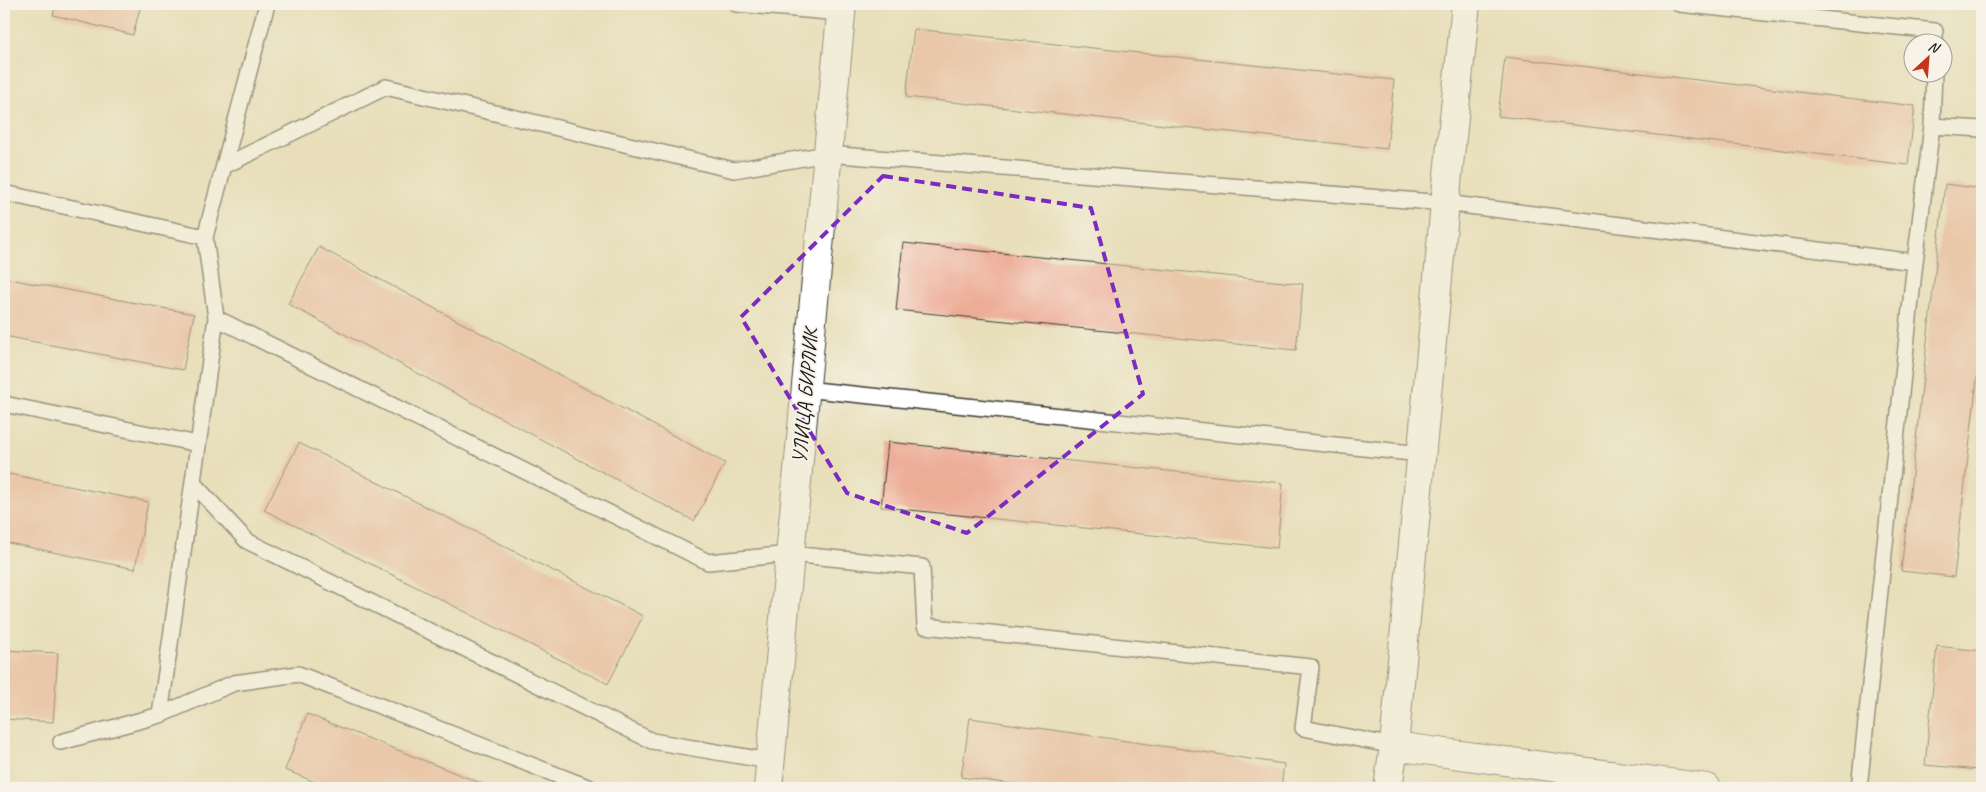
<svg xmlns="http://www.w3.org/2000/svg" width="1986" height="792" font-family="Caveat,sans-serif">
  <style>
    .building { fill: #edac96 }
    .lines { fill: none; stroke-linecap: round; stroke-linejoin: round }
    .lane-casing { stroke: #3b3934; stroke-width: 18 }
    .street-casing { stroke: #3b3934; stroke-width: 30 }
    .lane { stroke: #fff; stroke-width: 15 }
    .street { stroke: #fff; stroke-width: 28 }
    .marked { fill: none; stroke: #7b2cbf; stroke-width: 4; stroke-dasharray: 10 6; stroke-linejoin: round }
    .labels { text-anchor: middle; stroke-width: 4; stroke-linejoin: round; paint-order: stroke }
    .street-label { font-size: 21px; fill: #1c1c1c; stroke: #f7f3e8 }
  </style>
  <rect width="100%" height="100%" fill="#f7f3e8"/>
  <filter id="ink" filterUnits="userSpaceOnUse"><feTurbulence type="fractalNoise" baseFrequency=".02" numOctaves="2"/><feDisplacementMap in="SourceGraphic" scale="10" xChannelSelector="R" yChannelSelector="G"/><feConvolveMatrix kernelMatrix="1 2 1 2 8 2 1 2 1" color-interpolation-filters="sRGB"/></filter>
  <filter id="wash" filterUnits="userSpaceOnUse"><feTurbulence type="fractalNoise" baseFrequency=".0096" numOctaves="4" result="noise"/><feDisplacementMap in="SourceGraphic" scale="20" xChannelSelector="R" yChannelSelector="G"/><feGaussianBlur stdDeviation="1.12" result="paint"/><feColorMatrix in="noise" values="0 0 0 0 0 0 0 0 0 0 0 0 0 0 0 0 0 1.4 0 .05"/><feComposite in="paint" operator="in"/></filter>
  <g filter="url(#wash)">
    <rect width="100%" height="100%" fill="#e8dfba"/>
    <g id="blocks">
      <path class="building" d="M56 4H141L133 35 53 15Z
        M914 29 1394 80 1387 149 906 97Z
        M1505 57 1915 106 1908 165 1498 116Z
        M1945 184 1982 189V336L1954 577 1901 571Z
        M903 243 1303 284 1296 350 896 310Z
        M319 247 725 463 694 521 288 304Z
        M4 278 194 314 183 370 4 336Z
        M888 442 1283 483 1277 548 881 507Z
        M299 443 643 616 608 684 264 510Z
        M4 473 148 502 135 569 4 542Z
        M1937 646 1982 651V732L1979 770 1925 765Z
        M4 650 58 653 53 722 4 719Z
        M307 714 493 788H330L285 770Z
        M970 718 1284 764 1281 788H1040L961 777Z"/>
    </g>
  </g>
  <g filter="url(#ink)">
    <use href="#blocks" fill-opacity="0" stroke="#3b3934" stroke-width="1"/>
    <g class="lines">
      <g class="lane-casing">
        <path id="lane" d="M267 4 205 237 216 318 708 562 790 554 922 567 925 626 1311 667 1303 728 1394 746
          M736 4 841 13
          M1679 4 1935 31V42
          M1932 126 1982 129
          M224 166 386 87 734 170 827 154 1445 203 1915 262
          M4 193 205 237
          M805 389 1421 454
          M4 404 198 444
          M193 483 247 541 652 741 770 761
          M160 715 216 318
          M61 742 160 715 234 683 298 674 590 788
          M1859 788 1915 262 1932 126 1934 72"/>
      </g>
      <g class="street-casing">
        <path id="street" d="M1394 746 1707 788
          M768 788 842 4
          M1388 788 1394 746 1445 203 1466 4"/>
      </g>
      <use href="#lane" class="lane"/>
      <use href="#street" class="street"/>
    </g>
  </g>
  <path d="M0 0H1986V792H0ZM883 176 1091 208 1143 394 967 533 847 493 741 317Z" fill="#e8dfba" fill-opacity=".55" fill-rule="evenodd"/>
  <path class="marked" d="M883 176 1091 208 1143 394 967 533 847 493 741 317Z"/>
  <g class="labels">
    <g class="street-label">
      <text transform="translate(805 396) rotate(-85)" y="7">УЛИЦА БИРЛИК</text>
    </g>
  </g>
  <rect width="1986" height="792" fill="none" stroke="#f7f3e8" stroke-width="20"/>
  <g transform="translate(1928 58) rotate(26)"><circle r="24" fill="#f7f3e8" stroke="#9f9d96"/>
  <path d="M0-4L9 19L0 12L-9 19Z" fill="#c8321e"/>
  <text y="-8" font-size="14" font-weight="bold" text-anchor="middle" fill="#1c1c1c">N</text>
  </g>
</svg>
